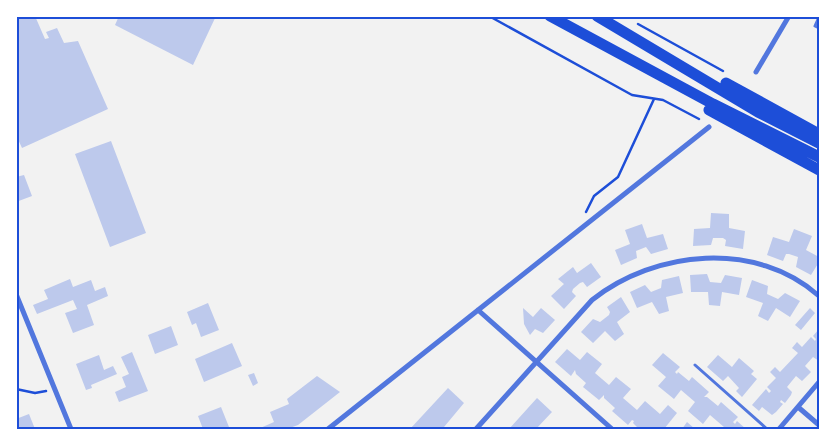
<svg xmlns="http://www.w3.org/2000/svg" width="835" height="445" font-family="Raleway,sans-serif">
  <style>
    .building { fill: #bdc9ec }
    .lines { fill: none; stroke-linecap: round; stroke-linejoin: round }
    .path { stroke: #1d4ed8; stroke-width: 2.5 }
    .service { stroke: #5277de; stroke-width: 3 }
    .minor { stroke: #5277de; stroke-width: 5 }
    .trunk { stroke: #1d4ed8; stroke-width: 11 }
    .neatline { fill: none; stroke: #1d4ed8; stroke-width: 2 }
  </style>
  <rect width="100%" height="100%" fill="#f2f2f2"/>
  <path class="building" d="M16 16H35L45 39 49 38 46 32 57 28 64 43 78 41 108 109 22 148 16 135Z
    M119 16H216L193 65 115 25Z
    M111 141 146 233 110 247 75 154Z
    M24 175 32 196 16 202V177Z
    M711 213 729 214V228L745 231 743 249 725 246 726 240 723 238H713L711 245 693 246 694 229 710 228Z
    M642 224 647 238 663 234 668 249 651 254 646 247 636 251 637 258 621 265 615 250 630 244 625 230Z
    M794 229 812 236 806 250 819 257V262L811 275 796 267 798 257 789 254H786L783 261 767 255 773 237 789 242Z
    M591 263 601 277 587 287 583 282 580 283 573 289 572 292 576 296 564 309 551 296 564 284 558 279 573 267 577 273Z
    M707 274 710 282 721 283 725 275 742 278 739 295 722 292 720 306 709 305 708 292H691L690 275Z
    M679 276 683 293 666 297 669 311 659 314 652 302 637 308 630 292 645 285 651 292 661 288 662 280Z
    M70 279 73 287 91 280 95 291 105 287 108 296 87 305 94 325 73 333 65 313 77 309 73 300 37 314 33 305 48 299 44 290Z
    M752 280 768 286 767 294 778 299 785 293 800 301 790 317 776 308 768 321 758 316 763 303 746 297Z
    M621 297 630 312 617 322 624 334 615 341 605 331 593 343 581 332 593 319 600 322 609 315 610 312 607 307Z
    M208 303 219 330 201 337 196 323 192 325 187 312Z
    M523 308 533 317 541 308 555 320 543 333 535 329 530 335 524 324Z
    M810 308 815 313 801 330 795 325Z
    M171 326 178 345 155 354 148 335Z
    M819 329V361L813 357 805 366 811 372 802 381 796 376 787 387 792 392 791 395 785 403 781 400 780 402 783 404 776 412 772 415 762 407 759 411 752 405 766 389 769 393 771 391 767 387 776 378 770 372 775 367 780 372 798 353 792 348 797 342 802 347 811 337 815 341 816 339 813 336Z
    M232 343 242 366 204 382 195 359Z
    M567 349 580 360 587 352 602 364 595 373 609 385 616 377 631 389 623 398 637 410 645 401 660 414 668 405 677 413 664 429H639L633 423 634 421 632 420 628 425 612 411 615 408 604 398V395L599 400 583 387 586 383 576 374 575 370 571 376 555 362Z
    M132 352 148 391 119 402 115 392 126 387 122 377 129 374 121 357Z
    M663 353 680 367 675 372 677 374 678 372 689 381 692 377 709 392 704 397H707L718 406 721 402 738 417 733 422 735 424 737 421 746 429H723L724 427 710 415 703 424 688 411 695 402 681 390 674 399 658 386 666 377 652 365Z
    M99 355 104 370 113 366 117 374 91 385 92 388 86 390 76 364Z
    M718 355 732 367 739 358 754 371 751 374 757 379 742 397 736 391 739 388 728 376 723 381 707 367Z
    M254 373 258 383 253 386 248 375Z
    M317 376 340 392 298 425 287 429H258L274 422 270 412 289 404 287 399Z
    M448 388 464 403 444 427 441 429H410Z
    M537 398 552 412 536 429H509Z
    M221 407 229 427 203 429 198 416Z
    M29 414 35 429H16V419Z
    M687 422 695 429H682Z"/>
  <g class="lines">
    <path class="path" d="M489 16 632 95 663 100 699 119
      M638 24 723 71
      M586 212 594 196 618 177 654 99
      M16 389 35 393 46 391"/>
    <path class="service" d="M819 17 815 26 819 28
      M695 365 767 429"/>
    <path class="minor" d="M756 72 789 16
      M16 294 71 429
      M478 310 612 429
      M798 407 819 425
      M328 429 709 127
      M476 429 592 300C655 250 756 240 819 296
      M779 429 819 382"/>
    <path class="trunk" d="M550 16 713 104 819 157
      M597 16 758 112 819 143
      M726 83 819 134
      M709 110 819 170"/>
  </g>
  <rect width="835" height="445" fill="none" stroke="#ffffff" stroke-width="35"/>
  <rect x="18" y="18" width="800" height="410" class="neatline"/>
</svg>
